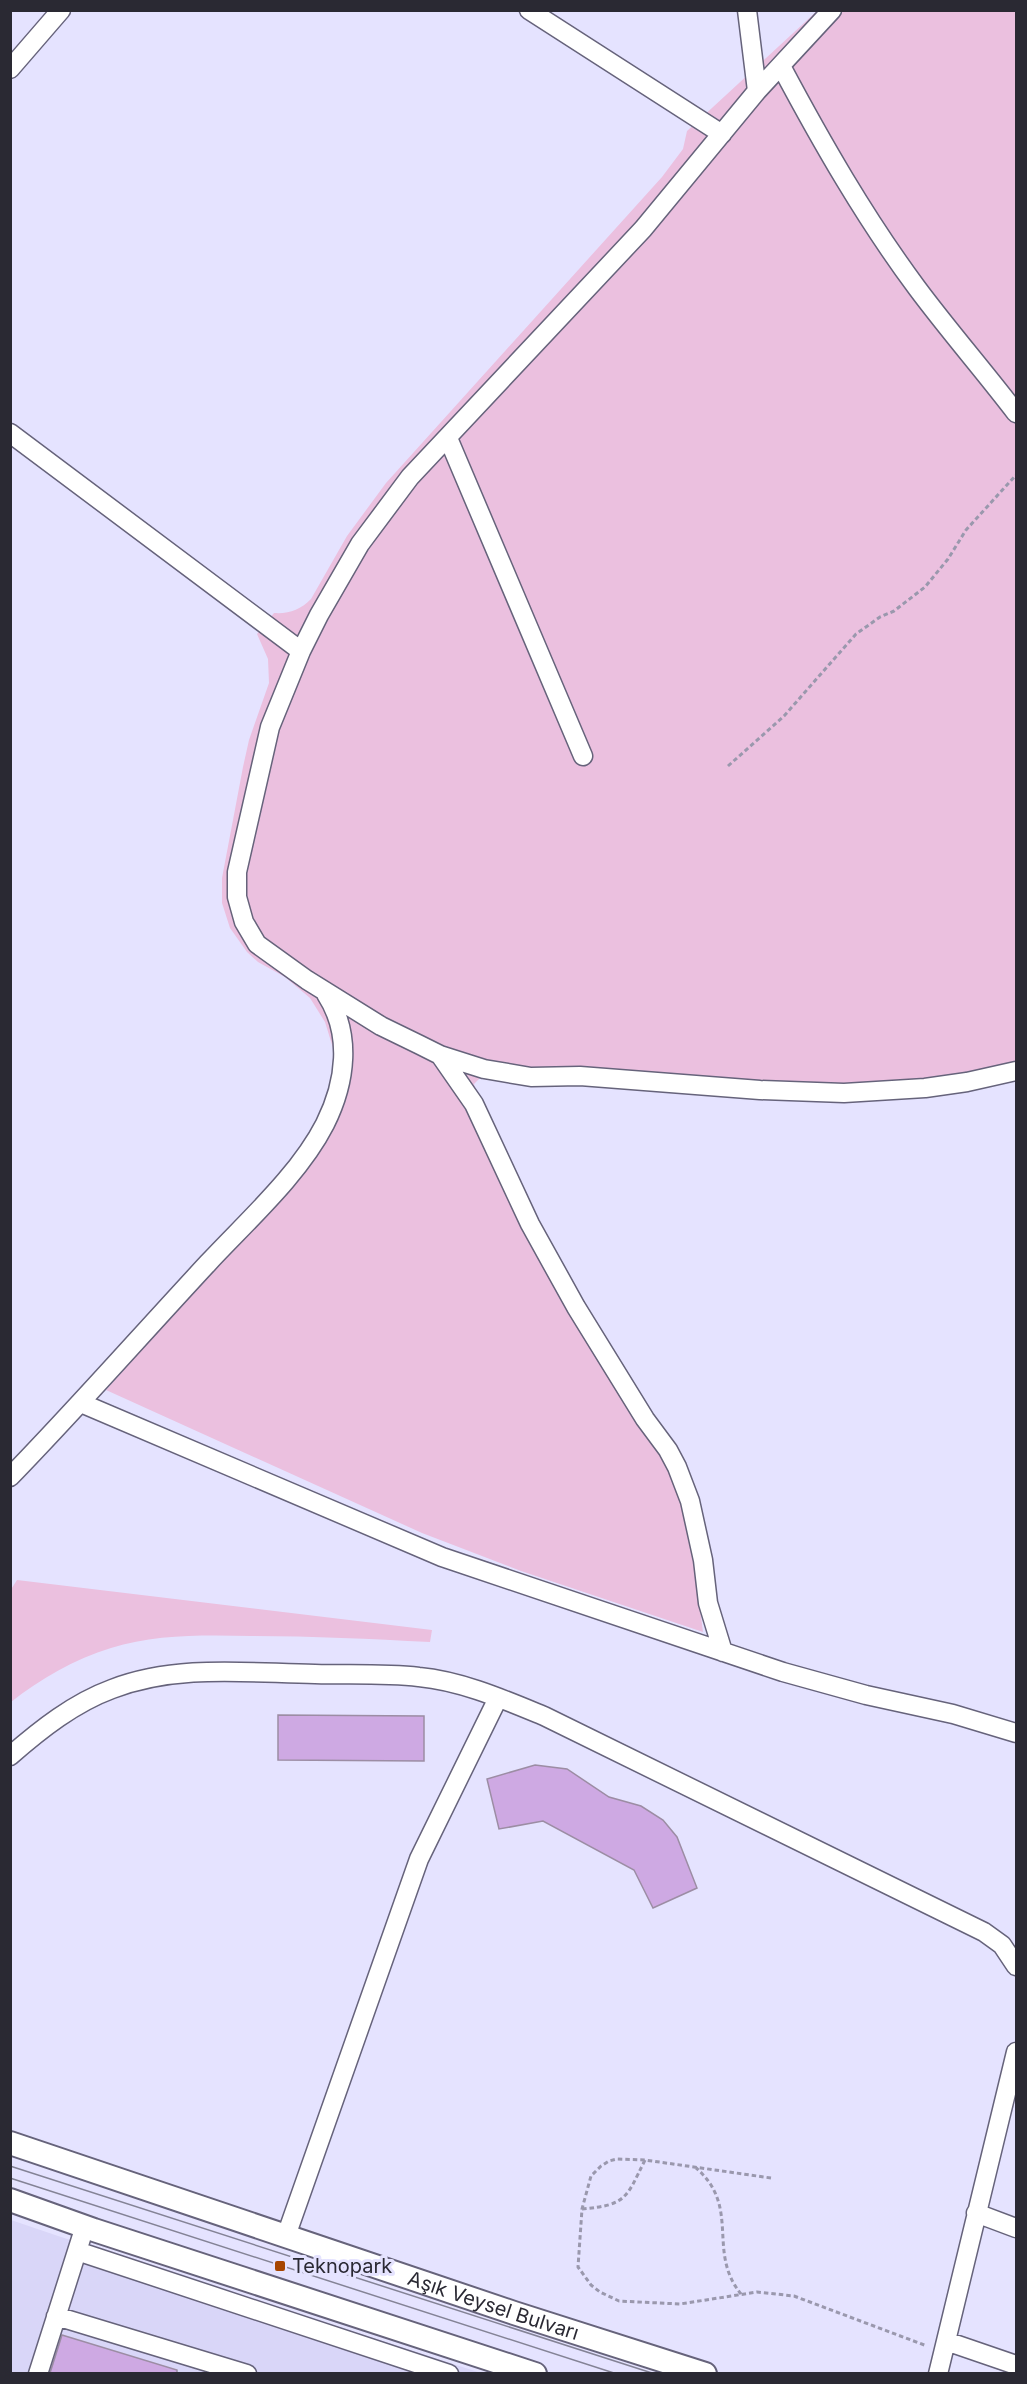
<svg xmlns="http://www.w3.org/2000/svg" width="1027" height="2384" font-family="Inter,sans-serif">
  <style>
    .built { fill: #d9d6f8 }
    .green { fill: #ebc0df }
    .building { fill: #cea9e3; stroke: #9c8da4; stroke-width: 1.5 }
    .lines { fill: none; stroke-linecap: round; stroke-linejoin: round }
    .minor-casing { stroke: #66637b; stroke-width: 21 }
    .major-casing { stroke: #66637b; stroke-width: 26 }
    .path { stroke: #9a98ad; stroke-width: 3; stroke-dasharray: 4.5 3; stroke-linecap: butt }
    .minor { stroke: #fff; stroke-width: 18 }
    .major { stroke: #fff; stroke-width: 22 }
    .tram { stroke: #848396; stroke-width: 1.5 }
    .poi-dot { fill: #a64500; stroke: #e5e3ff; stroke-width: 2 }
    .labels { text-anchor: middle; stroke-width: 6; stroke-linejoin: round; paint-order: stroke }
    .poi-label { font-size: 20px; fill: #2a2933; stroke: #e5e3ff; text-anchor: start }
    .street-label { font-size: 20px; fill: #2a2933; stroke: #e5e3ff }
  </style>
  <rect width="100%" height="100%" fill="#e5e3ff"/>
  <path class="built" d="M11 2220 58 2236 481 2373 11 2374Z"/>
  <path class="green" d="M817 11H1016V1074L941 1090 482 1076 474 1084 476 1092 459 1098 634 1412 669 1464 689 1525 703 1632 521 1571 422 1533 106 1390 315 1154C340 1122 352 1091 352 1050L333 1048 325 1022 310 998 285 977 258 962 247 952 230 928 222 903V878L243 767 249 740 269 683 268 659 257 634 274 613C289 614 300 610 311 599L347 536 386 483 662 177 683 149 687 131Z
    M17 1580 432 1630 430 1642C370 1639 311 1636 252 1636 205 1635 155 1634 111 1648 75 1659 40 1679 11 1702L10 1591Z"/>
  <path class="building" d="M278 1715 424 1716V1761L278 1760Z
    M535 1765 567 1769 609 1797 641 1806 663 1820 677 1837 697 1888 653 1908 634 1870 543 1821 499 1829 487 1779Z
    M62 2335 177 2370V2373H50Z"/>
  <g class="lines">
    <g class="minor-casing">
      <path id="minor" d="M529 10 722 134
        M747 10 757 91
        M832 10 757 91 643 229 410 477 360 544 319 615 301 651 270 727 237 872V897L244 922 257 944 307 980 381 1026 420 1045 440 1055 484 1069 531 1077 580 1076 760 1090 844 1093 925 1088 967 1082 1016 1071
        M781 66C822 143 865 218 917 288 949 331 984 371 1016 413
        M10 69 61 10
        M10 433 301 651
        M448 438 583 756
        M440 1055 474 1104 530 1224 576 1307 645 1419 668 1450 677 1467 690 1501 703 1560 708 1603 723 1652
        M81 1403 442 1557 783 1672 866 1695 953 1714 1016 1733
        M10 1477C78 1407 142 1334 208 1263 247 1221 299 1175 325 1124 346 1082 352 1034 326 994
        M10 1756C41 1729 74 1703 112 1689 177 1664 247 1673 315 1674 349 1675 385 1673 419 1677 462 1681 505 1700 544 1716L984 1932 1002 1945 1016 1966
        M976 2213 1016 2228
        M286 2236 419 1859 498 1698
        M77 2251 449 2374
        M56 2316 247 2374
        M946 2341 1016 2365
        M38 2374 85 2226
        M938 2374 1016 2052"/>
    </g>
    <g class="major-casing">
      <g id="major">
        <path id="s1" d="M10 2143 514 2313 705 2374"/>
        <path d="M10 2200 94 2230 535 2374"/>
      </g>
    </g>
    <path class="path" d="M728 766 784 716 856 634 880 617 894 611 925 587 948 559 966 530 1016 475
      M695 2167C742 2207 706 2251 741 2294
      M771 2178 645 2160 617 2159 609 2161 601 2166 591 2176 582 2209 578 2267 591 2285 600 2292 619 2301 680 2304 757 2292 794 2296 927 2346
      M582 2209C627 2205 626 2198 645 2160"/>
    <use href="#minor" class="minor"/>
    <use href="#major" class="major"/>
    <path class="tram" d="M10 2166 655 2374
      M10 2178 617 2374"/>
  </g>
  <rect class="poi-dot" x="274" y="2260" width="12" height="12" rx="3"/>
  <g class="labels">
    <g class="poi-label">
      <text x="292" y="2273">Teknopark</text>
    </g>
    <g class="street-label">
      <text dy="7" stroke="none"><textPath href="#s1" startOffset="510">Aşık Veysel Bulvarı</textPath></text>
    </g>
  </g>
  <rect width="1027" height="2384" fill="none" stroke="#2a2933" stroke-width="24"/>
</svg>
